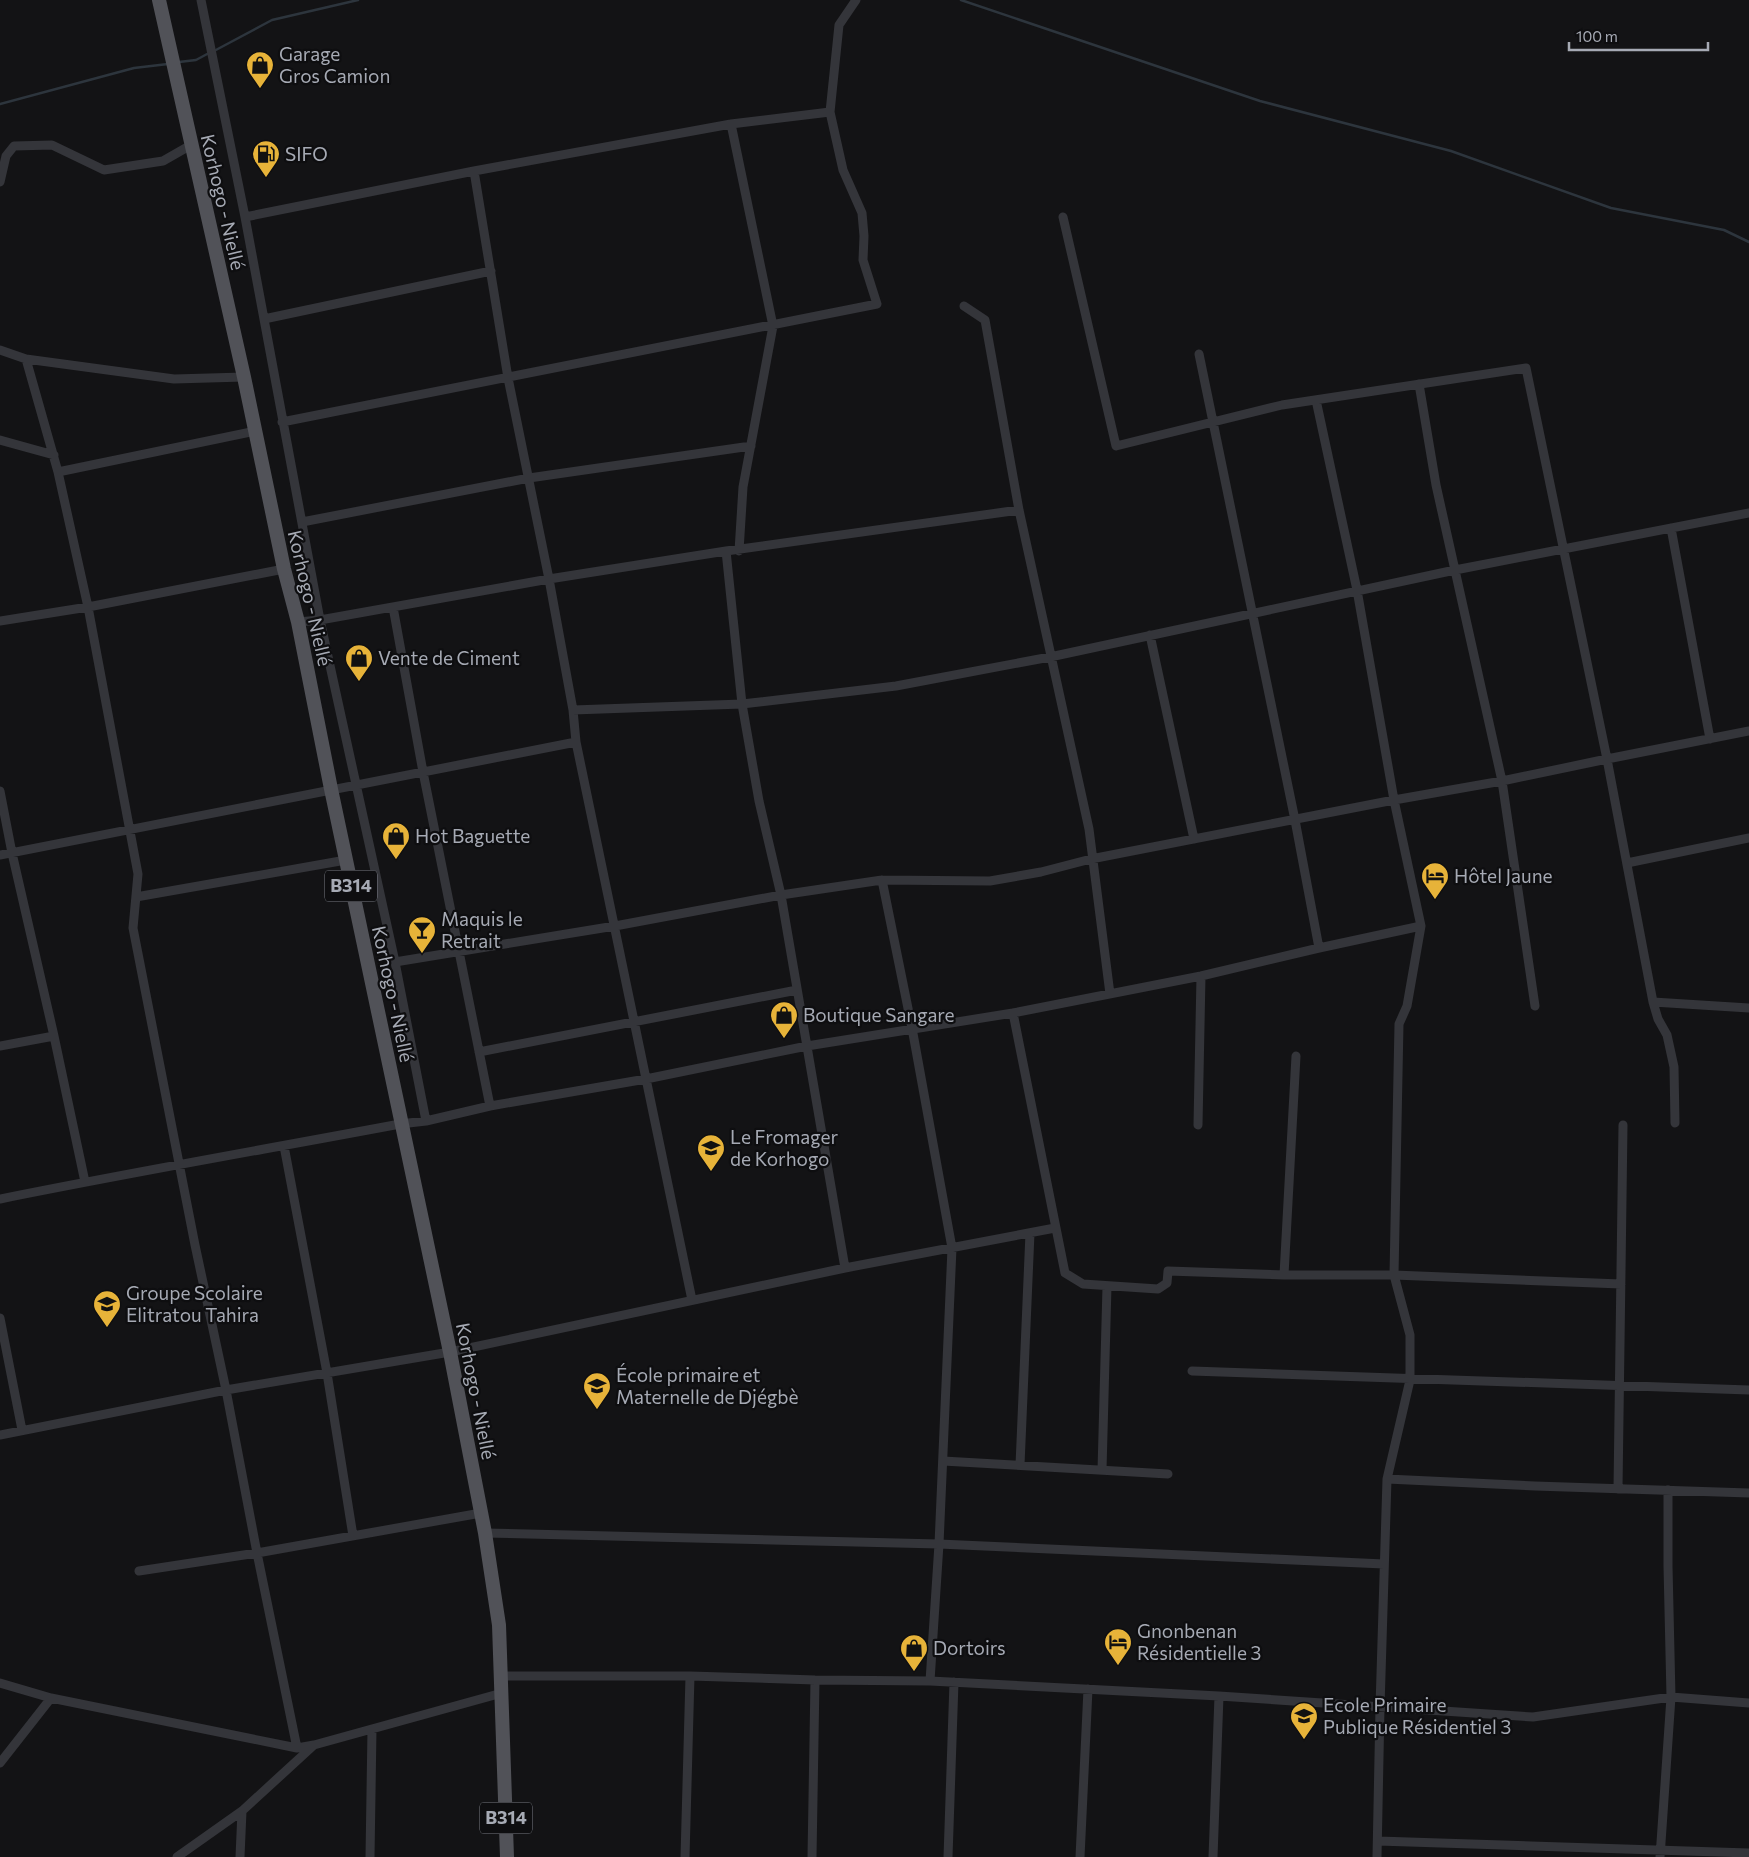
<svg xmlns="http://www.w3.org/2000/svg" width="1749" height="1857" font-family="Commissioner,sans-serif">
  <style>
    .lines { fill: none; stroke-linecap: round; stroke-linejoin: round }
    .stream { stroke: #2d353d; stroke-width: 2.5 }
    .street { stroke: #34353a; stroke-width: 9 }
    .primary { stroke: #515258; stroke-width: 14 }
    .labels { text-anchor: middle; stroke-width: 4.5; stroke-linejoin: round; paint-order: stroke }
    .shield { fill: #0e0e10; stroke: #787b83; stroke-width: 1 }
    .shield-label { font-size: 18px; font-weight: bold; fill: #a6aab4 }
    .poi-label { font-size: 19px; fill: #a6aab4; stroke: #0e0e10; text-anchor: start }
    .street-label { font-size: 19px; fill: #a6aab4; stroke: #0e0e10 }
  </style>
  <rect width="100%" height="100%" fill="#131315"/>
  <g class="lines">
    <path class="stream" d="M961 0 1260 101 1451 151 1611 208 1724 230 1749 242
      M214 51 272 20 358 0
      M179 62 196 60 209 53
      M0 104 134 68 168 64"/>
    <path class="street" d="M201 0 245 217 320 620 395 962 426 1121
      M731 124 773 326 743 487 739 551
      M474 171 508 378 549 579 573 710 576 742 692 1300
      M0 182 6 156 14 146 52 145 104 170 163 161 191 145
      M245 217 474 171 731 124 830 112
      M1063 217 1116 446 1282 405 1526 368 1607 759 1653 1002 1658 1019 1667 1035 1674 1067 1675 1123
      M964 306 985 320 1019 510 1089 829 1110 994
      M264 319 491 271
      M0 350 26 359 174 379 244 377
      M1199 354 1295 820 1319 948
      M26 359 58 472 88 607 138 874 133 928 195 1245 226 1390 257 1553 297 1748
      M1419 384 1436 485 1502 781 1535 1006
      M1316 400 1357 590 1394 800 1421 926 1407 1006 1399 1024 1394 1275 1410 1335V1380L1387 1479 1380 1707 1377 1857
      M282 422 877 304 863 260 864 236 862 213 843 170 830 112 839 25 856 0
      M0 440 54 455
      M58 472 256 431
      M302 522 529 478 751 446
      M1671 528 1710 739
      M726 551 742 704 759 801 781 895 845 1268
      M393 607 423 772 490 1106
      M0 621 88 607 284 569
      M298 622 320 620 549 579 726 551 1019 510
      M1150 635 1194 839
      M573 710 742 704 896 686 1050 657 1455 570 1749 513
      M0 791 12 853 54 1036 85 1182
      M0 855 576 742
      M1627 863 1749 838
      M882 880 912 1028 952 1248 939 1544 930 1681
      M136 897 346 860
      M395 962 615 926 781 895 882 880 990 881 1041 872 1091 859 1394 800 1502 781 1607 759 1749 731
      M1653 1002 1749 1008
      M1013 1013 1065 1273 1083 1284 1158 1289 1167 1283 1168 1271 1284 1275H1394L1621 1284
      M0 1046 54 1036
      M479 1052 797 990
      M1198 1125 1201 976
      M284 1146 327 1373 353 1536
      M0 1199C133 1172 267 1149 400 1124L426 1121 490 1106 646 1079 807 1046 1013 1013 1201 976 1319 948 1421 926
      M1284 1275 1296 1056
      M0 1318 22 1430
      M1192 1371 1749 1390
      M0 1435 226 1390 450 1352 845 1268 1055 1228
      M943 1461 1168 1474
      M1020 1465 1030 1233
      M1102 1470 1107 1286
      M1387 1479 1535 1486 1749 1493
      M1618 1489 1623 1125
      M485 1533 939 1544 1384 1564
      M139 1571 257 1553 481 1513
      M501 1676H690L815 1680 930 1681 1219 1696 1533 1717 1671 1697 1749 1703
      M0 1683 51 1698 297 1748 314 1745 502 1693
      M0 1763 51 1698
      M1378 1841 1749 1853
      M177 1857 242 1811 314 1745
      M240 1857 242 1811
      M370 1857 372 1729
      M685 1857 690 1676
      M812 1857 815 1680
      M948 1857 954 1682
      M1080 1857 1088 1689
      M1213 1857 1219 1696
      M1660 1857 1671 1697 1668 1566V1490"/>
    <path class="primary" d="M159 0 244 377 284 569 298 622 331 789 450 1352 485 1533 499 1625 507 1857"/>
  </g>
  <defs>
    <g id="shop-pin" transform="scale(1.4375)"><path d="M0 17L-7.5 6A9.5 9.5 0 1 1 7.5 6Z" fill="#e7b339" stroke="#0e0e10"/><path d="M-5-2.5h2.3a2.7 3.5 0 0 1 5.4 0H5L5.5 6h-11ZM-1.5-2.5h3a1.5 2.3 0 0 0-3 0Z" fill="#111"/></g>
    <g id="fuel-pin" transform="scale(1.4375)"><path d="M0 17L-7.5 6A9.5 9.5 0 1 1 7.5 6Z" fill="#e7b339" stroke="#0e0e10"/><path d="M-5.5-6h7V0h2V4h1.3V-2.5L3-4.5l.8-.8L6-3V5H2.5V1h-1V6h-7ZM-4.2-4.7v3.2H.2V-4.7Z" fill="#111"/></g>
    <g id="hotel-pin" transform="scale(1.4375)"><path d="M0 17L-7.5 6A9.5 9.5 0 1 1 7.5 6Z" fill="#e7b339" stroke="#0e0e10"/><path d="M-6-4.5h1.5V1H6V5H4.5V3h-9V5H-6ZM-4 0a1.8 1.8 0 1 1 3.6 0ZM.5 0V-2.5h3Q6-2.5 6 0Z" fill="#111"/></g>
    <g id="bar-pin" transform="scale(1.4375)"><path d="M0 17L-7.5 6A9.5 9.5 0 1 1 7.5 6Z" fill="#e7b339" stroke="#0e0e10"/><path d="M-6-5H6L.8 .8V4.5H3.5V6h-7V4.5H-.8V.8Z" fill="#111"/></g>
    <g id="school-pin" transform="scale(1.4375)"><path d="M0 17L-7.5 6A9.5 9.5 0 1 1 7.5 6Z" fill="#e7b339" stroke="#0e0e10"/><path d="M0-5L7-2L0 1L-7-2ZM-4 1L0 2.5L4 1V4Q0 6-4 4Z" fill="#111"/></g>
  </defs>
  <g fill-rule="evenodd">
    <use href="#shop-pin" x="260" y="65"/>
    <use href="#fuel-pin" x="266" y="154"/>
    <use href="#shop-pin" x="359" y="658"/>
    <use href="#shop-pin" x="396" y="836"/>
    <use href="#hotel-pin" x="1435" y="876"/>
    <use href="#bar-pin" x="422" y="930"/>
    <use href="#shop-pin" x="784" y="1015"/>
    <use href="#school-pin" x="711" y="1148"/>
    <use href="#school-pin" x="107" y="1304"/>
    <use href="#school-pin" x="597" y="1386"/>
    <use href="#hotel-pin" x="1118" y="1642"/>
    <use href="#shop-pin" x="914" y="1648"/>
    <use href="#school-pin" x="1304" y="1716"/>
  </g>
  <g class="labels">
    <g class="shield">
      <rect x="325" y="870.5" width="52" height="31" rx="4"/>
      <rect x="480" y="1802.5" width="52" height="31" rx="4"/>
    </g>
    <g class="shield-label">
      <text x="351" y="892">B314</text>
      <text x="506" y="1824">B314</text>
    </g>
    <g class="poi-label">
      <text x="279" y="61">Garage<tspan x="279" dy="22">Gros Camion</tspan></text>
      <text x="285" y="161">SIFO</text>
      <text x="378" y="665">Vente de Ciment</text>
      <text x="415" y="843">Hot Baguette</text>
      <text x="1454" y="883">Hôtel Jaune</text>
      <text x="441" y="926">Maquis le<tspan x="441" dy="22">Retrait</tspan></text>
      <text x="803" y="1022">Boutique Sangare</text>
      <text x="730" y="1144">Le Fromager<tspan x="730" dy="22">de Korhogo</tspan></text>
      <text x="126" y="1300">Groupe Scolaire<tspan x="126" dy="22">Elitratou Tahira</tspan></text>
      <text x="616" y="1382">École primaire et<tspan x="616" dy="22">Maternelle de Djégbè</tspan></text>
      <text x="1137" y="1638">Gnonbenan<tspan x="1137" dy="22">Résidentielle 3</tspan></text>
      <text x="933" y="1655">Dortoirs</text>
      <text x="1323" y="1712">Ecole Primaire<tspan x="1323" dy="22">Publique Résidentiel 3</tspan></text>
    </g>
    <g class="street-label">
      <text transform="translate(223 202) rotate(77)" y="7">Korhogo - Niellé</text>
      <text transform="translate(310 598) rotate(77)" y="7">Korhogo - Niellé</text>
      <text transform="translate(393 994) rotate(78)" y="7">Korhogo - Niellé</text>
      <text transform="translate(476 1391) rotate(79)" y="7">Korhogo - Niellé</text>
    </g>
  </g>
  <path d="M1569 42v8h139v-8" fill="none" stroke="#a6aab4" stroke-width="2.5"/>
  <text x="1576" y="42" font-size="15" fill="#a6aab4" stroke="#0e0e10" stroke-width="4" paint-order="stroke">100 m</text>
</svg>
